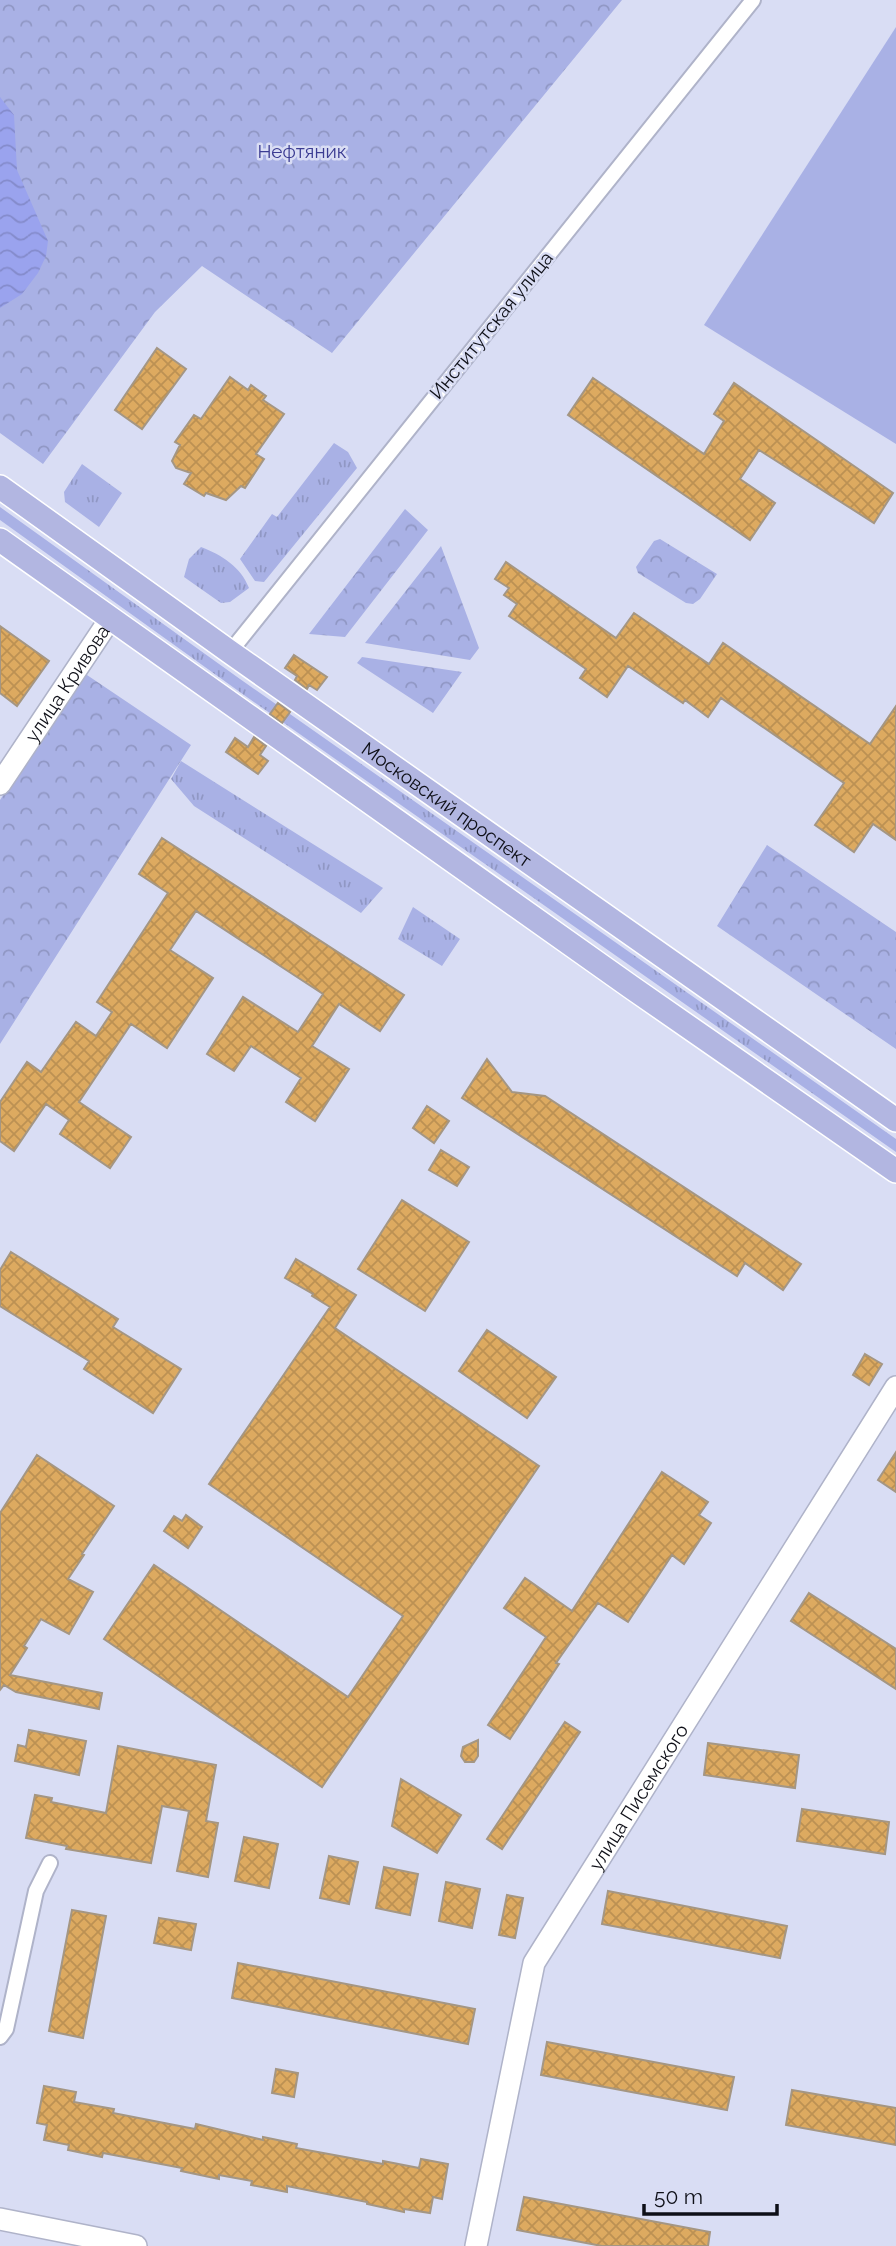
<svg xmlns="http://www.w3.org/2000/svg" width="896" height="2246" font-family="Raleway,sans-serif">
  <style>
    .grass { fill: url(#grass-tufts) }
    .park { fill: url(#park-crowns) }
    .pitch { fill: #a9b1e5 }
    .water { fill: url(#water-waves) }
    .building { fill: url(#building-cross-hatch); stroke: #a49683; stroke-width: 2 }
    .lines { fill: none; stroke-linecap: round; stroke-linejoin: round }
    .street-casing { stroke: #afb3c9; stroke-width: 18 }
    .secondary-casing { stroke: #afb3c9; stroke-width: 24 }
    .primary-casing { stroke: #fff; stroke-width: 26 }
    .street { stroke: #fff; stroke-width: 14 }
    .secondary { stroke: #fff; stroke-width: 21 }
    .primary { stroke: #b2b6e1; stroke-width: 23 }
    .labels { text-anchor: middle; stroke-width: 5; stroke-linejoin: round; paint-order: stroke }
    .park-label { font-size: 19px; fill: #3b3c92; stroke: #d9ddf4 }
    .street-label { font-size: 19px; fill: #0e0f17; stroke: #d9ddf4 }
  </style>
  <defs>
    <pattern id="grass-tufts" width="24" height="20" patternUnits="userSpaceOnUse" patternTransform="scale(1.75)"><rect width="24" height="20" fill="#a9b1e5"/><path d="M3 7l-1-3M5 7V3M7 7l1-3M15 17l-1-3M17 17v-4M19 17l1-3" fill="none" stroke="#9097c4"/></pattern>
    <pattern id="park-crowns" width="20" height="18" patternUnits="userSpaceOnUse" patternTransform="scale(1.75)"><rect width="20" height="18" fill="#a9b1e5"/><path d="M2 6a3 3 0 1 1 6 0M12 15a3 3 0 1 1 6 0" fill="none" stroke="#9097c4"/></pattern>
    <pattern id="water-waves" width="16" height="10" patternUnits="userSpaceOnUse" patternTransform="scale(1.75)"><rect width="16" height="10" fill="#9aa3ee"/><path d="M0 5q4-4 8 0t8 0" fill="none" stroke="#848bcb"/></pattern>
    <pattern id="building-cross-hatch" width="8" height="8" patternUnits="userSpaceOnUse" patternTransform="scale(1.75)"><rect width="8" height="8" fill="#ddaa60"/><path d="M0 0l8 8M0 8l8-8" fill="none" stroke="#bc9153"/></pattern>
  </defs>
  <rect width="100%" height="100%" fill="#d9ddf4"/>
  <path class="grass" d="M334 443 348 452 357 468 264 582 255 581 240 559 272 514 277 517Z
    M82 464 122 493 99 527 65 502 64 492Z
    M0 507 240 679 896 1139V1152L244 695 0 520Z
    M201 547C222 555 241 567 249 588L230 602 221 603 184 577 189 559Z
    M181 761 383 888 361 913 194 806 171 779Z
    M413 907 460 939 442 966 398 939Z"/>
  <path class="park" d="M0 0H622L332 353 202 266 155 312 43 464 0 433Z
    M405 509 428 530 345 637 309 634Z
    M660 539 717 574 700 599 693 604 686 603 638 573 636 567 654 541Z
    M441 546 479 648 470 660 365 643Z
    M362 657 462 672 433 713 357 663Z
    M84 673 191 745 0 1044V800Z
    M767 845 896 932V1049L717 926Z"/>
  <path class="pitch" d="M896 27V444L704 325Z"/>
  <path class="water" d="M0 97 14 115 17 170 48 241 46 256 38 273 22 294 0 308Z"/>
  <path class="building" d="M157 348 186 369 142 429 115 410Z
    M230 377 248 390 251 385 266 396 263 400 284 414 256 454 264 459 245 488 241 486 226 500 206 493 204 496 184 484 191 473 176 468 172 461 180 445 175 442 194 415 201 419Z
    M593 378 704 454 724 421 714 414 734 383 893 493 874 523 759 450 740 479 775 503 750 540 568 415Z
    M506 562 616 638 634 613 709 664 723 643 870 744 896 706V840L873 824 854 852 815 825 844 783 721 698 708 717 685 700 683 703 628 666 607 697 580 678 586 669 509 616 517 604 504 595 509 588 495 579Z
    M0 626 49 661 17 706 0 693Z
    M294 655 327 677 317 690 309 685 307 689 295 680 297 676 285 668Z
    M278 703 290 712 282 723 270 714Z
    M254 737 266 746 260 755 268 761 258 774 226 752 235 738 248 747Z
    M162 838 404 995 380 1031 339 1004 312 1046 349 1069 315 1121 286 1102 301 1078 251 1046 234 1071 207 1054 243 997 298 1032 323 994 196 911 170 950 213 978 167 1048 131 1024 79 1102 131 1137 110 1168 60 1134 69 1120 46 1104 14 1151 0 1141V1102L27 1062 41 1072 76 1022 96 1036 112 1012 97 1002 168 893 139 874Z
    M487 1059 512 1092 545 1096 801 1264 783 1290 745 1263 737 1276 462 1098Z
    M427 1106 449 1121 434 1143 413 1128Z
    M441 1150 469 1167 457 1186 429 1170Z
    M402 1200 469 1242 425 1311 358 1269Z
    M11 1252 118 1319 113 1327 181 1369 153 1413 84 1369 89 1361 0 1306V1270Z
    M296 1259 356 1295 335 1328 539 1466 322 1787 104 1639 154 1565 348 1697 403 1616 209 1484 330 1307 312 1296 313 1294 285 1278Z
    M487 1330 556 1377 527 1418 459 1371Z
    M865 1354 882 1364 869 1385 853 1375Z
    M896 1452V1492L878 1480Z
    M37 1455 114 1506 82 1554 84 1555 68 1579 93 1592 69 1634 41 1619 24 1646 27 1648 10 1675 102 1693 99 1709 16 1692 4 1685 0 1690V1513Z
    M662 1472 708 1502 699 1515 711 1523 684 1564 672 1555 628 1622 598 1603 556 1663 559 1664 510 1739 488 1725 546 1637 504 1608 525 1578 572 1611Z
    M186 1515 202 1527 188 1548 164 1531 174 1516 182 1521Z
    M809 1593 896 1649V1689L791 1621Z
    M565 1722 580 1732 502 1849 487 1839Z
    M29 1730 86 1741 79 1775 15 1761 18 1745 26 1747Z
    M478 1740V1756L474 1762H465L461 1756 463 1747Z
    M708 1743 799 1755 795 1788 704 1775Z
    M118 1746 216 1765 206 1821 218 1823 208 1877 177 1871 189 1811 162 1806 151 1863 66 1849 67 1846 26 1838 35 1795 52 1798 51 1802 106 1813Z
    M401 1779 461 1815 437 1853 392 1826Z
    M802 1809 889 1822 885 1854 797 1841Z
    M244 1837 278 1844 269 1888 235 1881Z
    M329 1856 358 1862 349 1904 320 1898Z
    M384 1867 418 1874 410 1915 376 1908Z
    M446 1882 480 1889 472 1928 439 1921Z
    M608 1891 787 1926 780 1958 602 1924Z
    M507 1895 523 1898 515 1938 499 1935Z
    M72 1910 106 1916 83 2038 49 2031Z
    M159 1918 196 1924 191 1950 154 1943Z
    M238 1963 475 2009 468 2044 232 1998Z
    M547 2042 734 2077 727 2110 541 2075Z
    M276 2069 298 2073 294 2097 272 2093Z
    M44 2086 76 2092 74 2102 114 2109 113 2113 195 2129 196 2124 263 2140V2137L297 2144 296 2148 383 2164V2161L419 2168 421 2159 448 2164 442 2199 433 2197 430 2213 404 2209V2212L367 2204V2202L287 2186V2192L251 2185 252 2181 219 2175V2179L181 2171 182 2168 103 2153 102 2157 68 2150 69 2145 44 2140 47 2125 37 2123Z
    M792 2090 896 2108V2145L786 2125Z
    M524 2197 710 2232 708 2246H602L517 2230Z"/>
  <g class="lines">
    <g class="street-casing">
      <path id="street" d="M230 652 753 0
        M0 2037 6 2029 36 1891 50 1863"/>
    </g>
    <g class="secondary-casing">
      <g id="secondary">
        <path id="s1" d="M0 784 110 619"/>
        <path d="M0 2219 136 2246"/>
        <path id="s2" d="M476 2246 534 1963 896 1387"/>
      </g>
    </g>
    <g class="primary-casing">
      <g id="primary">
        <path id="s3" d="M0 487 230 652 896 1120"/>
        <path d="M0 540 631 987 896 1171"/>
      </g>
    </g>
    <use href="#street" class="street"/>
    <use href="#secondary" class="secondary"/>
    <use href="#primary" class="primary"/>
  </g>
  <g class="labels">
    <g class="park-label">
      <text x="302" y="158">Нефтяник</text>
    </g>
    <g class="street-label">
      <text transform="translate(491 325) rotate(-51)" y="7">Институтская улица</text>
      <text dy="7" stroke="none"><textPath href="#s1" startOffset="121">улица Кривова</textPath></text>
      <text dy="7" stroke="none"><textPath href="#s3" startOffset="548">Московский проспект</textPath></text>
      <text dy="7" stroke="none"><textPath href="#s2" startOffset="485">улица Писемского</textPath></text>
    </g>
  </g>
  <path d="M644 2204v10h133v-10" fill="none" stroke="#0e0f17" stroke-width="3.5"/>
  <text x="654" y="2204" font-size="21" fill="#0e0f17" stroke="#d9ddf4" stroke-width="5" paint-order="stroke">50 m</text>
</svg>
